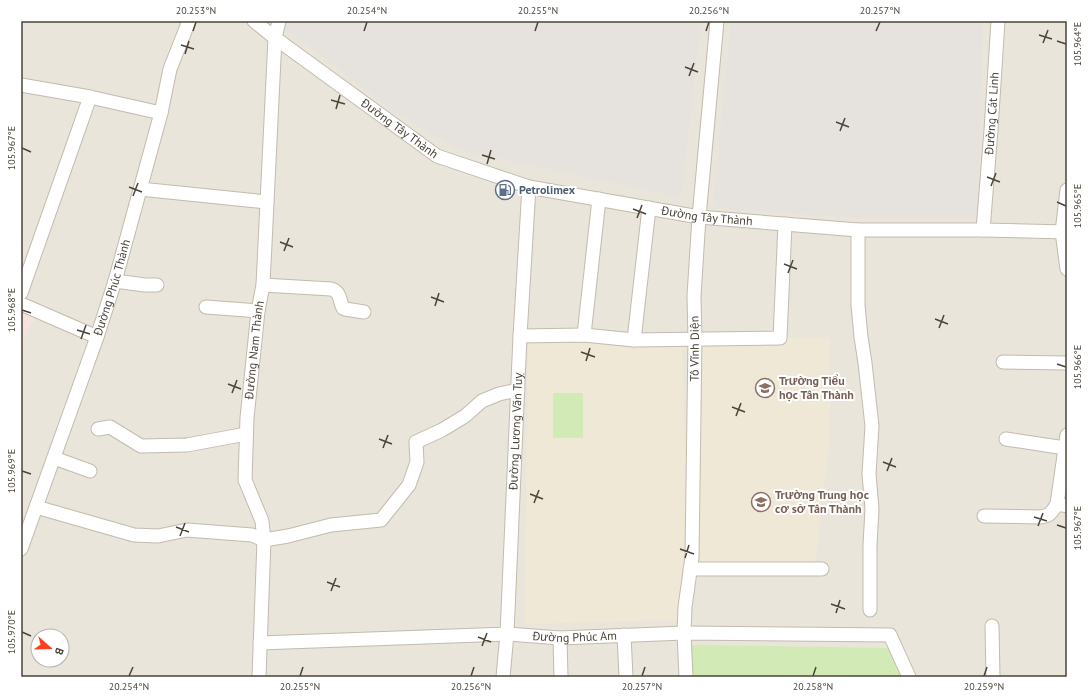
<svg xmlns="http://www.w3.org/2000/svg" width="1088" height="698" font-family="'PT Sans',sans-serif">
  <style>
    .residential { fill: #eae5da; fill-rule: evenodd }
    .industrial { fill: #e6e2dd }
    .education { fill: #efe8d6 }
    .medical { fill: #f6e3e0 }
    .green { fill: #d2eab5 }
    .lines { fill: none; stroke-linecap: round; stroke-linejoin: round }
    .minor-casing { stroke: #c2bbae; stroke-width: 15 }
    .minor { stroke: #fff; stroke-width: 13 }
    .ticks { fill: none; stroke: #4b4439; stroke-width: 1.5 }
    .labels { text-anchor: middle; stroke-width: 4; stroke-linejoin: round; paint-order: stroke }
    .street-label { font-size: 12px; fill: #4b4439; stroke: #fff }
    .service-label { font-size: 12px; font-weight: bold; fill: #4e5e75; stroke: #fff; text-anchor: start }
    .education-label { font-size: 12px; font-weight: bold; fill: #785e54; stroke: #fff; text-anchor: start }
    .neatline { fill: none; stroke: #4b4439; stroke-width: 1.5 }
    .ticks-label { font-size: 10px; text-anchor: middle; fill: #4b4439 }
  </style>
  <rect width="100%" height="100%" fill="#f6f3ec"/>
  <path class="residential" d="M21 21H1067V677H21ZM38 636H62V660H38Z"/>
  <path class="industrial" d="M286 21H701L681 197 460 150 394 112 284 27Z
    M731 21H983L977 218H859L736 210 713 206Z"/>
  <path class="education" d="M830 337V438L815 565 700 566V341Z
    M528 343 682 344 688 535 677 620 525 624Z"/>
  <path class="medical" d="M21 309 35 315 21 347Z"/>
  <path class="green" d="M553 393H583V438H553Z
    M692 645 888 648 901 677H692Z"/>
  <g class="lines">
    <g class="minor-casing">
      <g id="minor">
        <path id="s1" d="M254 21 275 38 437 156 529 187 699 217 858 230H983L1067 232"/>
        <path d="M21 85 90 97 161 113"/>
        <path d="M140 189 267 202"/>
        <path d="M1067 190 1062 232 1067 269"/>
        <path d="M858 230V305L861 337 865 363 872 426 869 474 872 509 870 545V610"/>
        <path id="s2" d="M983 230 991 130 998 21"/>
        <path d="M115 281 145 285H157"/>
        <path d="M263 285 331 289C341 292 339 300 343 308L345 309 364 312"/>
        <path d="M21 293 90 97"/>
        <path d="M21 304 97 337"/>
        <path d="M206 307 258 311"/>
        <path d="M584 335 599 199"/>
        <path d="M520 336 584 335 634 340 780 338 785 224"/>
        <path d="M634 340 649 208"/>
        <path d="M1003 362 1067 363"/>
        <path d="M98 429 110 427 141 446 187 445 246 434"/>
        <path d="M1006 439 1065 448"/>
        <path d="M54 458 90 471"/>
        <path d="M1057 504 1067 435"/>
        <path d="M36 507 134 535 158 536 187 530 252 535 264 540 288 536 331 525 381 520 409 485 417 462 416 442 442 430 465 416 482 401 499 394 518 390"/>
        <path d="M984 516 1040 517C1050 516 1052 512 1057 504L1067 506"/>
        <path id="s3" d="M21 549 97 337 115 281 161 113 170 69 189 21"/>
        <path d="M690 569H822"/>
        <path d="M992 626 993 677"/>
        <path d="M624 635 626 677"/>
        <path d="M560 638 561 677"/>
        <path id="s4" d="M260 643 507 634 560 638 684 633 890 635 909 677"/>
        <path id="s5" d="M259 677 264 540 262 521 245 480 247 418 258 311 263 285 275 38 279 21"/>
        <path id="s6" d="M503 677 507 634 520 336 529 187"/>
        <path id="s7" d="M686 677 684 633 685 607 692 557 695 339 694 296 699 217 717 21"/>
      </g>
    </g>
    <use href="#minor" class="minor"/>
  </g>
  <path class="ticks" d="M193 31 196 22M364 31 367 22M535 31 538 22M706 31 709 22M876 31 880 22M1039 35 1052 39M1057 41 1066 44M1043 43 1048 30M181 45 194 49M185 54 189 41M685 67 698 72M689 76 694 63M331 100 345 104M336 109 340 95M836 122 849 127M840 131 845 118M22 148 31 152M482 155 495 159M487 164 491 150M987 177 1000 182M991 186 996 173M129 187 142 192M133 196 138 183M1057 202 1066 206M633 209 646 214M637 218 642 205M280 242 293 247M284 251 289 238M784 264 797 269M788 273 793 260M431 297 444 302M435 306 439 293M22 310 31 313M935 319 948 324M939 328 944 315M77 330 90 334M81 339 86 325M581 352 595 357M586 361 590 348M1057 364 1066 367M228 384 241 389M232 393 237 380M732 407 745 412M736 416 741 403M379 439 392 444M383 448 388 435M883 462 896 467M22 471 31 474M887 471 892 458M530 494 543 499M534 503 539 490M1034 517 1047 521M1057 525 1066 528M1038 526 1043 513M176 527 189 532M180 536 185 523M680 549 694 554M685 558 689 545M327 582 340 587M331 591 336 578M831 604 845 609M836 613 840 600M22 632 31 636M478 637 491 642M482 646 487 633M129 676 133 667M300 676 303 667M471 676 474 667M642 676 645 667M813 676 816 667M984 676 987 667"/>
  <defs>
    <g id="fuel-ring" transform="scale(1)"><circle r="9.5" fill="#fff" stroke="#5c6f8a" stroke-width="1.5"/><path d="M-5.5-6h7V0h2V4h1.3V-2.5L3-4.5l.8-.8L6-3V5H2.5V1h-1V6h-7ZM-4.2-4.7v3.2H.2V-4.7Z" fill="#5c6f8a"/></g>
    <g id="school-ring" transform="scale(1)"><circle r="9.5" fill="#fff" stroke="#8d6e63" stroke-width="1.5"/><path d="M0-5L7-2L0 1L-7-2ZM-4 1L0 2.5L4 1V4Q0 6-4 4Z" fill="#8d6e63"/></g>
  </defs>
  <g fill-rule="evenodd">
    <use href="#fuel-ring" x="505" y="190"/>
    <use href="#school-ring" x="765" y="388"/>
    <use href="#school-ring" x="761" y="502"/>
  </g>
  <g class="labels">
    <g class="street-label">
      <text dy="4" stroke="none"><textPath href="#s2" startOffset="117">Đường Cát Linh</textPath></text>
      <text dy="4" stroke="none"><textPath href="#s1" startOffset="181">Đường Tây Thành</textPath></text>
      <text dy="4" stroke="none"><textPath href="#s1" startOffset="505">Đường Tây Thành</textPath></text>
      <text dy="4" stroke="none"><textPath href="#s3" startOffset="277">Đường Phúc Thành</textPath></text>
      <text dy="4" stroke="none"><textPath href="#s7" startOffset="329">Tô Vĩnh Diện</textPath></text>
      <text dy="4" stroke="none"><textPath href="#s5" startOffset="331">Đường Nam Thành</textPath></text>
      <text dy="4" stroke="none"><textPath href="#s6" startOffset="246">Đường Lương Văn Tuỵ</textPath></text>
      <text dy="4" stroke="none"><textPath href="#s4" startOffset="315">Đường Phúc Am</textPath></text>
    </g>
    <g class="service-label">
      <text x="519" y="194">Petrolimex</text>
    </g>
    <g class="education-label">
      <text x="779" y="385">Trường Tiểu<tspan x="779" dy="14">học Tân Thành</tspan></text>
      <text x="775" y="499">Trường Trung học<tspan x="775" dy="14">cơ sở Tân Thành</tspan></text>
    </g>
  </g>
  <rect width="1088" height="698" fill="none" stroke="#ffffff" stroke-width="44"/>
  <g transform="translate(50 648) rotate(110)"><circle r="19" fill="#ffffff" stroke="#b7b4b0"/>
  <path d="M0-3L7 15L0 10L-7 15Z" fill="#fc3f1d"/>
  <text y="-6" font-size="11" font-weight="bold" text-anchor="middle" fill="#4b4439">B</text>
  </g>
  <rect x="22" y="22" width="1044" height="654" class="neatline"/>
  <g class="ticks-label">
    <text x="196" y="14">20.253°N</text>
    <text x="367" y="14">20.254°N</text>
    <text x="538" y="14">20.255°N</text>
    <text x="709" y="14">20.256°N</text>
    <text x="880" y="14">20.257°N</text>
    <text transform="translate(1077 44) rotate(-90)" y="4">105.964°E</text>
    <text transform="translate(11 148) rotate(-90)" y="4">105.967°E</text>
    <text transform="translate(1077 206) rotate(-90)" y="4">105.965°E</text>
    <text transform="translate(11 310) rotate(-90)" y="4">105.968°E</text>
    <text transform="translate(1077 367) rotate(-90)" y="4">105.966°E</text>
    <text transform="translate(11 471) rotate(-90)" y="4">105.969°E</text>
    <text transform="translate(1077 528) rotate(-90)" y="4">105.967°E</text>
    <text transform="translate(11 632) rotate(-90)" y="4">105.970°E</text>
    <text x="129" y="690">20.254°N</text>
    <text x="300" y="690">20.255°N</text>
    <text x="471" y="690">20.256°N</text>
    <text x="642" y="690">20.257°N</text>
    <text x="813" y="690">20.258°N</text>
    <text x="984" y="690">20.259°N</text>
  </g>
</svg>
